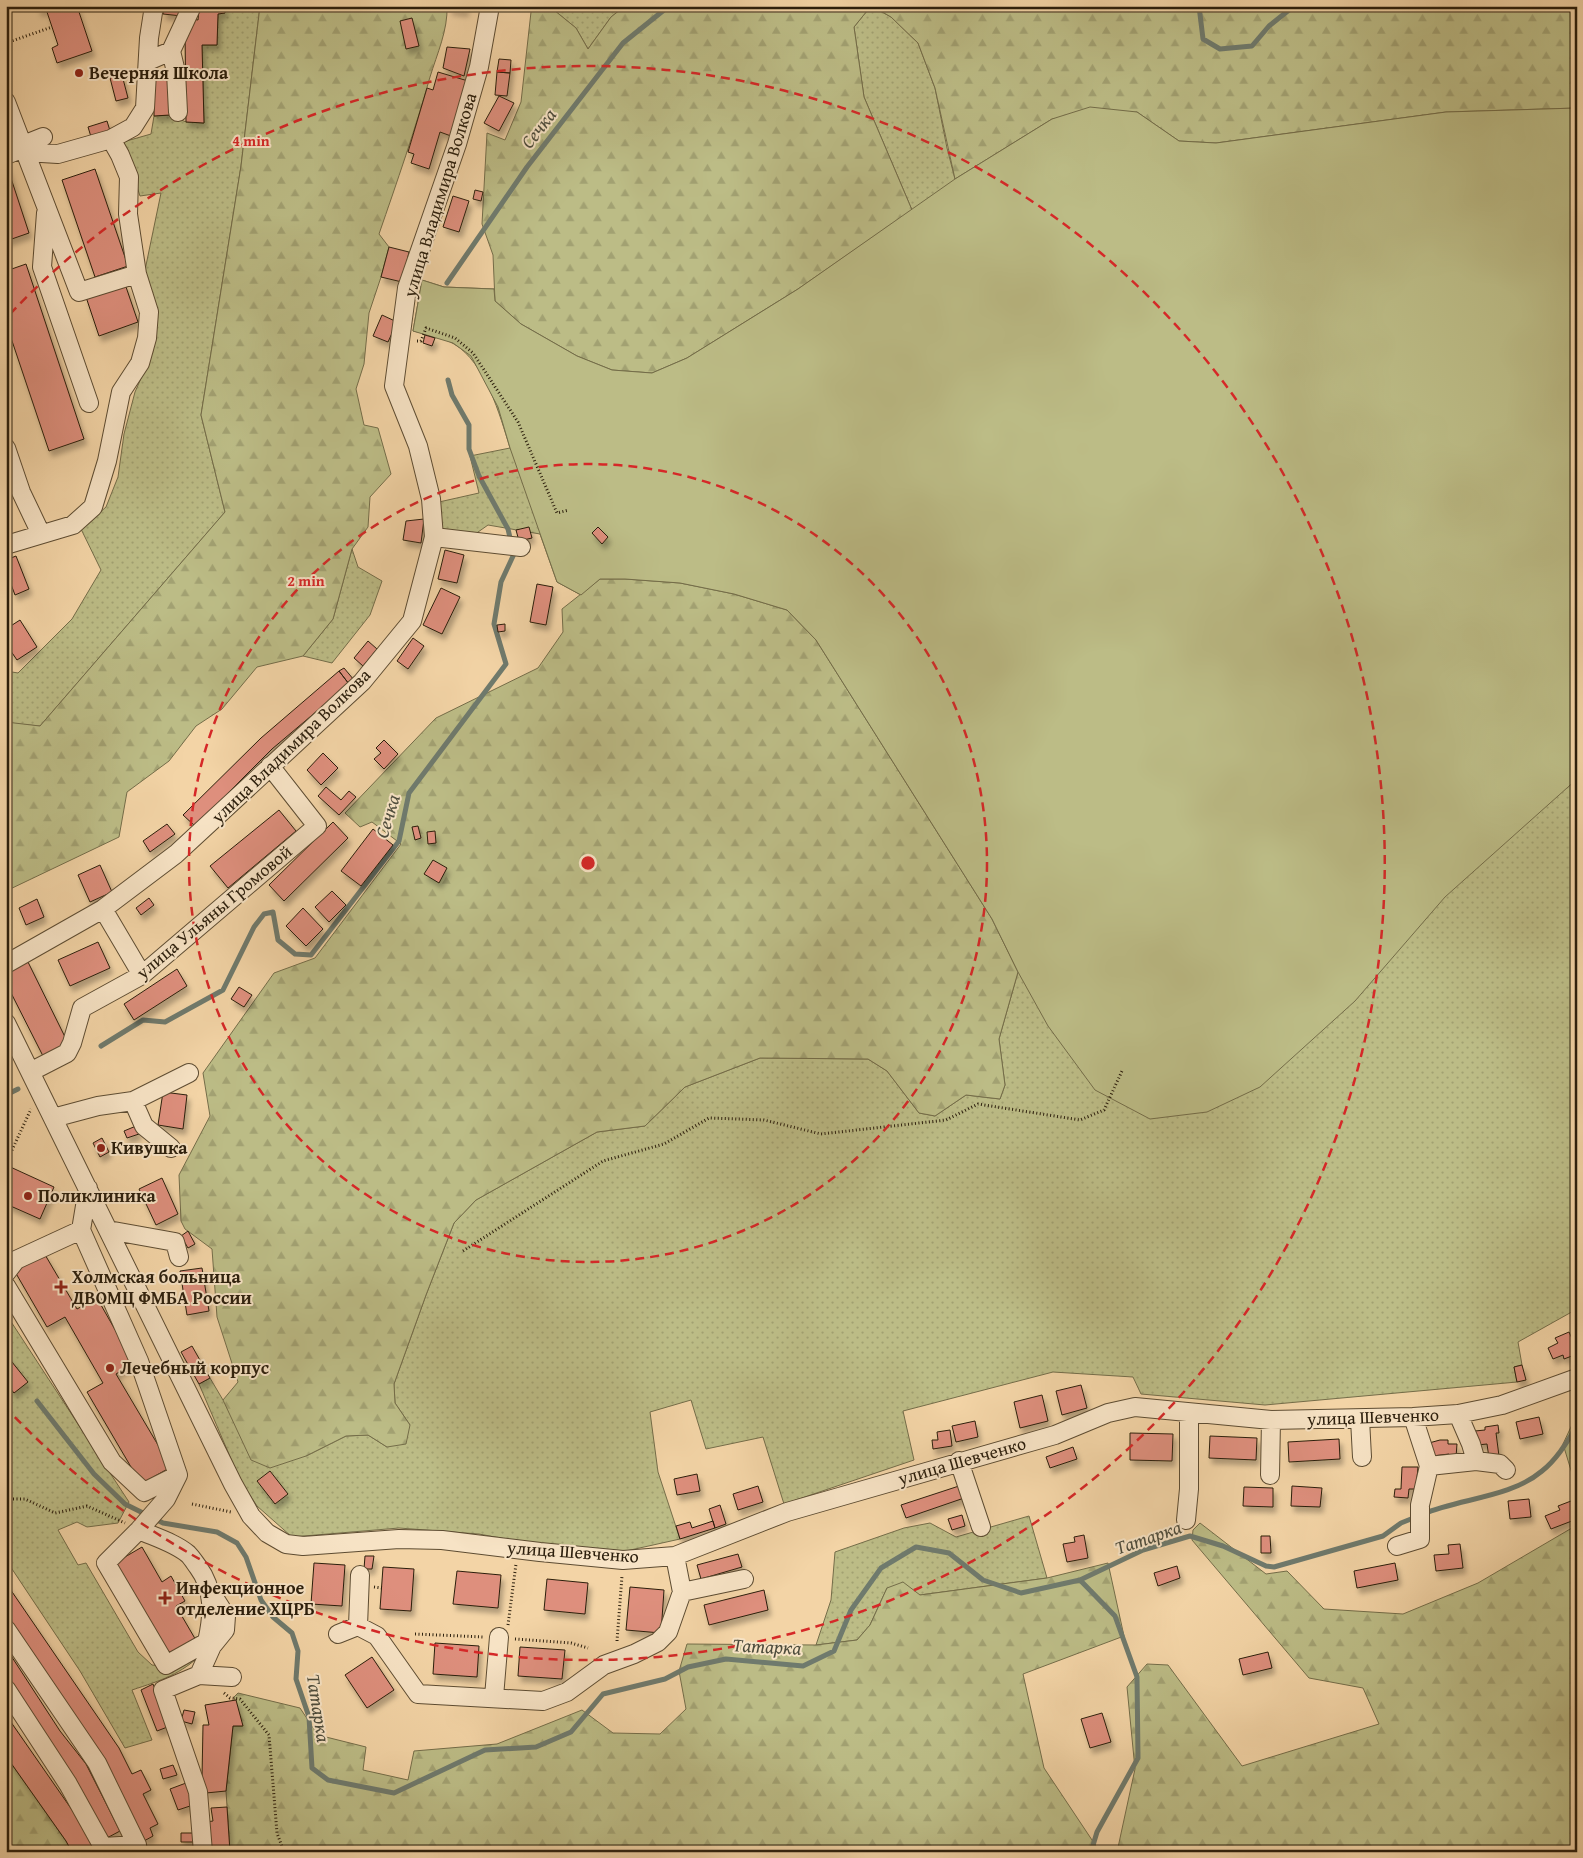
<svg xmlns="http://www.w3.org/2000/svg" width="1583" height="1858" font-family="'Gentium Book Plus',serif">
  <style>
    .grass { fill: url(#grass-dots); stroke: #746d49 }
    .forest { fill: url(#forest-firs); stroke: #746d49 }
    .garden { fill: #bcbc86; stroke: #746d49 }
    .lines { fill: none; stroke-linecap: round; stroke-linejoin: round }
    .stream { stroke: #6f7a6d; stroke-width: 5 }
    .building { fill: #de8f7d; stroke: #2b1e0c; filter: url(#shadow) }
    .minor-casing { stroke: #5d4c32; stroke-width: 20 }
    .path { stroke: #2b1e0c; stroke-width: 3; stroke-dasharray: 1 2.5; stroke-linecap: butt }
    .minor { stroke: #f7e3c5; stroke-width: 18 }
    .ring { fill: none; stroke: #d62828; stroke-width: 2.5; stroke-dasharray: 9 6 }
    .poi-dot { fill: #8f2418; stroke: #f7e3c5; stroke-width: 2 }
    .labels { text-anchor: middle; stroke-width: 4; stroke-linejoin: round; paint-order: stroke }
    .poi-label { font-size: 18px; font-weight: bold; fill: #2b1e0c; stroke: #f7e3c5; text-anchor: start }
    .street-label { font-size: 18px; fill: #2b1e0c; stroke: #f7e3c5 }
    .water-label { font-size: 19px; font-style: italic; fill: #4d4c3c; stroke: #f7e3c5 }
    .centre { fill: #d62828; stroke: #f7e3c5; stroke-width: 2.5 }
    .ring-label { font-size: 15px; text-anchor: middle; font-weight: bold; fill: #d62828; stroke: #f7e3c5; stroke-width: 4; stroke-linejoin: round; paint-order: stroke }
  </style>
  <defs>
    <pattern id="grass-dots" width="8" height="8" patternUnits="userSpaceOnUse" patternTransform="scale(1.25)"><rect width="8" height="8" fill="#bcbc86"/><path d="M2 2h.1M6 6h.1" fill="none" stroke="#a2a172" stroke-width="1.8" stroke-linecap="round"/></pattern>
    <pattern id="forest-firs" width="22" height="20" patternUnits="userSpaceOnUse" patternTransform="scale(1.25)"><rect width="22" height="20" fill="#bcbc86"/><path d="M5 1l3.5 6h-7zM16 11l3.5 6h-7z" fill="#a2a172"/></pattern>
    <filter id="shadow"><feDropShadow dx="3" dy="5.5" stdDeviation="2.5" flood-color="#0004"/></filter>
  </defs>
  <rect width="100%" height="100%" fill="#f3d4a6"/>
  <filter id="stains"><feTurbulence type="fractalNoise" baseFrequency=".004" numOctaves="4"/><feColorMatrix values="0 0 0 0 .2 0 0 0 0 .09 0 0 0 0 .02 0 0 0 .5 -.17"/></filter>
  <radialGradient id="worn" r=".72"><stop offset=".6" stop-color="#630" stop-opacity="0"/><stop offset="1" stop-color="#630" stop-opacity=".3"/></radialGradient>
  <path class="grass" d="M224 6H260L241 166 201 415 225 512 40 726 6 723V671L18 673 72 619 101 570 81 529 106 507 118 477 124 434 135 392 153 351 155 311 144 275 161 193 140 196 123 142 151 134 154 116 170 115 186 122 204 123 202 45H217L218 14 225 13Z
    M549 6H625L611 17 588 49 576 28Z
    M871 6 891 17 918 43 935 88 947 148 955 179 1577 108V1309L1518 1342 1522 1365 1514 1367 1517 1382 1265 1405 1141 1394 1133 1377 1053 1372 903 1411 914 1460 784 1504 763 1437 706 1449 691 1400 650 1412 658 1472 680 1539 626 1551 544 1546 479 1534 399 1528 292 1537 257 1506 240 1480 199 1384 210 1378 223 1400 306 1456 346 1436 368 1435 387 1447 410 1425 395 1403 394 1384 426 1295 454 1223 476 1200 597 1132 645 1126 685 1087 760 1058 868 1059 887 1071 919 1113 935 1116 966 1095 1000 1099 1005 1085 999 1039 1018 972 600 579 581 595 557 582 540 534 488 525 471 537 440 530 439 502 479 493 470 456 510 448C500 415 485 362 454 344 442 337 426 334 413 331L422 280 444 287 494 289 495 301 912 210 864 97 854 27Z
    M352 549 358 567 382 581 370 615 332 663 303 656 333 619Z
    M6 1314 129 1502 118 1523 87 1527 77 1522 58 1530 78 1565 86 1563 138 1652 152 1665 170 1667 204 1652C180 1675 162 1680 132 1690L152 1740 125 1748 80 1671 6 1560Z
    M1029 1516 1047 1578 920 1595 887 1588 870 1625 857 1640 816 1645 831 1600 835 1552 904 1528 930 1523 956 1537Z"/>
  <path class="forest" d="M260 6H447C448 30 437 54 430 77 415 130 397 182 379 234L389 247 381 277 369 313 364 364 356 389 364 425 378 428 391 474 370 497 368 527 352 549 333 619 303 656 257 667 222 709 196 726 169 761 127 792 119 837 6 891V722L40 726 225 512 201 415 241 166Z
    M543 6H549L576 28 588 49 611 17 625 6H871L854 27 864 97 912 210 798 289 687 358 652 373 612 370 577 356 521 324 495 301 493 255 482 224 487 133 505 140 521 102 531 12Z
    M872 6H1577V108L1446 112 1216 143 1179 141 1137 112 1052 119 955 179 935 88 918 43 891 17Z
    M600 579H625L680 583 734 594 787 610 816 640 992 919 1018 972 999 1039 1005 1085 1000 1099 966 1095 935 1116 919 1113 887 1071 868 1059 760 1058 685 1087 645 1126 597 1132 476 1200 454 1223 426 1295 394 1384 395 1403 410 1425 406 1444 387 1447 368 1435 346 1436 306 1456 270 1468 251 1460 223 1400 238 1382 217 1317 212 1249 185 1229 181 1221 179 1175 210 1116 203 1073 274 973 315 958 401 844 372 822 360 827 345 813 436 718 538 668 563 632 562 609Z
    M1577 1414V1490L1563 1444Z
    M1200 1523 1266 1574 1287 1571 1324 1609 1403 1614 1478 1583 1577 1525V1852H1117L1135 1769 1127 1687 1147 1664 1168 1665 1242 1766 1379 1724 1363 1688 1309 1678 1192 1540 1193 1530Z
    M1108 1563 1124 1636 1023 1674 1044 1768 1100 1852H230L226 1791 233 1726H242L234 1697 238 1693 300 1708 318 1735 366 1747 363 1770 408 1780 414 1751 497 1744 582 1710 613 1733 660 1734 686 1709 679 1671 687 1644 816 1645 857 1640 870 1625 887 1588 903 1582 920 1595 1047 1578Z
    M6 1756 66 1841 72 1852H8Z"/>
  <path class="garden" d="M1090 107 1137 112 1179 141 1216 143 1446 112 1577 108V779L1445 897 1355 1001 1260 1087 1207 1112 1150 1119 1095 1090 1048 1026 1018 972 992 919 816 640 787 610 734 594 680 583 625 579H600L581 595 557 582 510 448 498 407 471 356 453 343 413 331 422 280 444 287 494 289 495 301 521 324 577 356 612 370 652 373 687 358 798 289 955 179 1052 119Z"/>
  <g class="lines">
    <path class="stream" d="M1199 6 1203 39 1220 49 1252 46 1269 26 1294 6
      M447 283 527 167 623 43 669 6
      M448 380 452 395 469 425V449L479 476 508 529 511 542
      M101 1046 143 1020 165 1022 223 990 254 927 264 914 273 912 278 940 295 954 311 955 399 841 409 793 506 664 494 624 501 582 514 554 513 551
      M6 1095 18 1089
      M37 1401 94 1474 125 1504 163 1523 217 1532 237 1543 246 1557 261 1600 273 1617 292 1633 298 1651 296 1679 309 1717 312 1768 328 1780 394 1793 485 1750 536 1747 571 1732 603 1694 665 1679 688 1667 726 1659 803 1666 834 1651 851 1610 881 1568 916 1547 949 1553 983 1580 1021 1593 1080 1580 1143 1550 1190 1536 1223 1546 1266 1566 1274 1567 1383 1536 1401 1523 1416 1517
      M1423 1514C1461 1498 1510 1498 1542 1471 1557 1459 1567 1442 1577 1426
      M1080 1580 1115 1616 1137 1677 1138 1758 1097 1832 1091 1852"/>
  </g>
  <path class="building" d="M37 6H77L92 51 57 63 52 48 58 45 46 9 39 11Z
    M164 6H183L182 16 163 14Z
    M205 6H224L225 13 218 14 217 45H202L204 123 186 122 185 31 192 19 198 20 199 9H206Z
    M449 6H466L465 11 449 9Z
    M412 18 419 46 406 49 400 21Z
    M447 47 470 49 464 76 443 68Z
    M499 59 511 60 510 73 497 72Z
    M438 72 468 81 451 136 440 132 429 169 411 163 414 154 408 152 427 88 433 90Z
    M497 72 510 73 507 96 495 95Z
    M122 75 128 98 116 101 110 78Z
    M154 76H170V115L154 116Z
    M499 96 514 103 499 131 484 123Z
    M107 121 111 134 92 140 88 127Z
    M6 163 29 233 6 241Z
    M95 169 128 266 95 277 62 180Z
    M475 190 483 192 481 201 473 199Z
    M453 196 469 201 459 232 443 227Z
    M389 247 409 252 402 282 381 277Z
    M26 264 84 439 49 451 6 323V271Z
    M125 284 138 322 99 336 86 297Z
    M382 315 397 322 388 342 373 336Z
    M425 335 435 338 432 346 423 343Z
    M424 519 421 543 403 540 406 521Z
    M529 527 532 538 519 541 516 530Z
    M598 527 608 537 602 544 592 533Z
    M445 550 464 555 457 583 438 579Z
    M16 556 29 589 15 595 6 571V560Z
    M537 584 553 587 546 625 530 622Z
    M441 588 460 597 442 634 423 625Z
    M20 620 37 647 17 660 6 644V629Z
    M505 624V631L498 632 497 625Z
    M413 638 424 646 408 669 397 661Z
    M368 641 377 649 363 666 354 658Z
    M344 668 354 680 349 684 339 671Z
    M339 671 349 684 272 749 195 826 183 815 261 738Z
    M384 740 398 754 384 769 374 759 381 753 376 748Z
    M323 753 338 768 321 785 307 770Z
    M326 787 341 800 349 791 356 797 339 815 318 796Z
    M279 810 296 831 228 888 210 866Z
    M333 822 348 838 284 901 269 885Z
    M167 824 175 834 150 852 143 841Z
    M418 826 421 838 415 840 412 827Z
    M373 829 393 845 361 886 341 871Z
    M435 831 436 843 428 844 427 832Z
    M433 860 447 868 439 883 424 874Z
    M100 865 112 892 90 902 78 875Z
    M332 891 346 905 329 922 315 907Z
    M149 898 154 905 141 915 136 908Z
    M37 899 44 917 26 925 19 908Z
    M303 908 323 929 306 946 286 926Z
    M98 942 110 968 70 986 58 960Z
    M28 962 68 1043 43 1056 6 983V973Z
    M177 969 187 986 134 1020 124 1004Z
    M239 987 252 995 244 1007 231 999Z
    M163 1092 187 1095 183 1129 158 1125Z
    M136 1126 139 1134 127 1138 124 1131Z
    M102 1138 109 1152 100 1157 93 1143Z
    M6 1165 54 1187 40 1219 6 1204Z
    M162 1178 178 1214 156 1225 139 1189Z
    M188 1231 195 1244 188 1248 181 1236Z
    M44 1253 77 1309 97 1298 134 1363 116 1374 171 1467 141 1484 87 1392 103 1383 65 1317 47 1327 14 1270Z
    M202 1268 209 1311 187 1315 180 1271Z
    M1569 1332 1577 1349V1354L1564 1359 1563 1355 1553 1359 1548 1348 1558 1343 1555 1338Z
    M192 1346 210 1378 199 1384 181 1352Z
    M8 1357 28 1382 14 1393 6 1383V1358Z
    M1522 1365 1526 1380 1517 1382 1514 1367Z
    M1081 1385 1087 1408 1062 1415 1056 1391Z
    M1042 1395 1048 1421 1020 1428 1014 1402Z
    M1539 1417 1543 1434 1520 1439 1516 1422Z
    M975 1421 978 1437 956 1442 952 1426Z
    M1498 1425 1499 1433H1496L1499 1456 1489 1458 1487 1444 1477 1445 1475 1431 1485 1430V1427Z
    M950 1430 952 1446 933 1449 932 1440H938L937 1432Z
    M1130 1433 1173 1434 1172 1461 1130 1460Z
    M1210 1436 1257 1438 1256 1460 1209 1458Z
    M1339 1439 1340 1459 1289 1462 1288 1442Z
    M1440 1440H1448V1444H1457L1456 1457 1449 1456V1454L1432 1456 1429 1443Z
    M1073 1447 1077 1459 1050 1468 1046 1457Z
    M1402 1467H1418L1416 1489H1409L1408 1498 1394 1497 1395 1489H1401Z
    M270 1471 288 1494 275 1504 257 1481Z
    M697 1474 700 1491 677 1495 674 1479Z
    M962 1485 967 1497 906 1518 901 1505Z
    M758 1486 763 1502 738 1510 733 1494Z
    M1292 1486 1322 1488 1320 1507 1291 1506Z
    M1244 1487 1273 1488V1507L1243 1506Z
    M1529 1499 1531 1517 1510 1519 1508 1501Z
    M1571 1501 1577 1519 1551 1529 1545 1516 1560 1510 1558 1506Z
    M720 1505 726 1524 715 1528 709 1509Z
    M962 1515 965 1526 952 1530 948 1519Z
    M713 1521 715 1528 680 1539 676 1526 690 1522 692 1528Z
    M1084 1535 1088 1558 1067 1562 1063 1544 1075 1542 1074 1537Z
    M1261 1536H1270L1271 1553H1261Z
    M1460 1544 1463 1568 1436 1571 1434 1555 1449 1554 1448 1545Z
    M142 1547 162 1582 171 1576 185 1601 176 1606 197 1642 168 1659 113 1564Z
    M738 1554 742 1567 701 1579 697 1565Z
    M365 1556H374L372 1569H364Z
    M314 1563 345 1565 342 1606 311 1604Z
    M1395 1563 1398 1580 1357 1588 1354 1571Z
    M1177 1566 1180 1578 1158 1586 1154 1573Z
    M383 1567 414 1569 411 1611 380 1609Z
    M457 1571 501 1575 498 1608 453 1604Z
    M547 1579 588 1583 585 1614 544 1610Z
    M6 1583 119 1748 132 1774 141 1770 151 1790 143 1794 158 1824 150 1828 153 1836 144 1841 101 1756 6 1616Z
    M630 1587 664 1590 661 1633 626 1630Z
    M764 1590 768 1610 709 1625 704 1605Z
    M435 1643 479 1646 477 1677 433 1674Z
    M520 1647 565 1650 562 1679 518 1676Z
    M6 1648 60 1731 86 1764 120 1831 105 1839 71 1772 45 1739 6 1681Z
    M1268 1652 1272 1668 1243 1675 1239 1659Z
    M372 1657 394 1690 367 1708 345 1675Z
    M153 1684 170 1726 157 1731 141 1690Z
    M236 1700 243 1726H233L226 1791 206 1793 202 1778 203 1725H209L205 1705Z
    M184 1710 195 1712 192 1724 181 1721Z
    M1102 1713 1111 1742 1090 1748 1081 1719Z
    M6 1715 86 1830 97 1852H72L66 1841 6 1756Z
    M173 1765 177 1775 163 1779 160 1769Z
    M186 1783 193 1805 178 1810 170 1789Z
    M227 1807 230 1852H210L206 1822 213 1821 211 1808Z
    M181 1833H194V1842H181Z"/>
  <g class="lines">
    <g class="minor-casing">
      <path id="minor" d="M171 51 176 72 178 112
        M148 61 171 51 192 6
        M6 102 79 292 137 274 149 312 147 338 140 363 121 392 107 461 93 507 73 525 6 545
        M111 139 120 155 129 177 128 214 137 274
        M23 145 43 137
        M25 152 58 154 111 139 133 127 145 108 149 38 154 6
        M6 155 24 148
        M46 213 42 267 89 403
        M6 448 21 492 41 534
        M434 537 521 547
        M103 909 142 975
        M6 964 103 909 176 854 362 682 412 621 434 537 431 499 418 446 394 386 407 288 457 144 479 67 490 6
        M6 1023 233 1484 251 1516 267 1533 286 1544 303 1546 399 1539 442 1540 540 1552 623 1560 675 1556 787 1512 1055 1435 1108 1413 1135 1407 1271 1420 1413 1417 1458 1414 1502 1405 1577 1378
        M30 1072 67 1053 72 1043 82 1008 142 975 317 826 270 766
        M133 1101 144 1126 171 1148
        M53 1118 98 1106 133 1101 189 1073
        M88 1188 81 1230 139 1361 178 1475 166 1499 139 1530 106 1563 166 1665 207 1642C213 1615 215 1590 198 1567 195 1563 192 1558 188 1554 175 1543 155 1537 139 1530
        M108 1230 175 1242 179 1257
        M6 1273 16 1260 81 1230
        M6 1286 112 1462 144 1492 178 1475
        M1458 1414 1471 1444 1476 1461
        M1360 1419 1362 1457
        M959 1461 981 1527
        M1429 1466 1476 1461 1500 1464 1506 1470
        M1270 1475 1271 1420
        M1186 1520 1189 1489V1413
        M1397 1546 1420 1539V1505L1429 1466 1413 1417
        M360 1575 358 1626 377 1636 418 1694 543 1701 567 1692 604 1665 634 1654 658 1642 668 1632 682 1592 675 1556
        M682 1592 744 1579
        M6 1629 97 1763 137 1845 138 1852
        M338 1634 358 1626
        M199 1675 232 1677
        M6 1689 68 1784 103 1847 137 1845
        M494 1697 499 1637
        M203 1852 198 1792 163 1690 199 1675 212 1646 225 1630 226 1616 212 1594"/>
    </g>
    <path class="path" d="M6 43 52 27
      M417 341H421L426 328 455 338 473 353 518 422 557 513 569 510
      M6 1163 31 1109
      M463 1251 603 1161 664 1144 709 1118 764 1120 821 1134 946 1120 978 1104 1080 1120 1104 1110 1122 1071
      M6 1499H25L55 1513 87 1506 125 1523
      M192 1504 231 1512
      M374 1587 382 1588
      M508 1625 516 1564
      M415 1634 484 1637
      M515 1639 571 1643 588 1648
      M617 1641 622 1576
      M224 1693 230 1698 240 1699 269 1735 277 1833 284 1852"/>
    <use href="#minor" class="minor"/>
  </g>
  <g class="ring">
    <circle cx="588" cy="863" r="399"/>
    <path d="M10 314A797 797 0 1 1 10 1412"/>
  </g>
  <g class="poi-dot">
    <circle cx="79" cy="73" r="5"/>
    <circle cx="101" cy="1148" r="5"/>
    <circle cx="28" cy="1196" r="5"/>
    <path d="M58.5 1279.5h5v5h5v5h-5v5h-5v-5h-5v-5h5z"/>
    <circle cx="110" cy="1368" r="5"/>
    <path d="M162.5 1590.5h5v5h5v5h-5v5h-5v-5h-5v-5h5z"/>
  </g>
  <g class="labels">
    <g class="poi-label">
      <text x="89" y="79">Вечерняя Школа</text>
      <text x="111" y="1154">Кивушка</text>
      <text x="38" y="1202">Поликлиника</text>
      <text x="72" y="1283">Холмская больница<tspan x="72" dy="21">ДВОМЦ ФМБА России</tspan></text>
      <text x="120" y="1374">Лечебный корпус</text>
      <text x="176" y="1594">Инфекционное<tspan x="176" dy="21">отделение ХЦРБ</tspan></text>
    </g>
    <g class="street-label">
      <text transform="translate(440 195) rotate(-73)" y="6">улица Владимира Волкова</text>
      <text transform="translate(291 746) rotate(-44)" y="6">улица Владимира Волкова</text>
      <text transform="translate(214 912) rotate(-40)" y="6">улица Ульяны Громовой</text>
      <text transform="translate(1373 1417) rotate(-2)" y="6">улица Шевченко</text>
      <text transform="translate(962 1461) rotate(-16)" y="6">улица Шевченко</text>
      <text transform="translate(573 1552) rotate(4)" y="6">улица Шевченко</text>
    </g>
    <g class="water-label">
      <text transform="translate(538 128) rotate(-52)" y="7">Сечка</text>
      <text transform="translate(387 816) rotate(-73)" y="7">Сечка</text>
      <text transform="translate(1148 1537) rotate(-19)" y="7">Татарка</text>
      <text transform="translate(767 1646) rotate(3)" y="7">Татарка</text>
      <text transform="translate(319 1708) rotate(81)" y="7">Татарка</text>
    </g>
  </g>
  <circle cx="588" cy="863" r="8" class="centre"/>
  <g class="ring-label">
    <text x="251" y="146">4 min</text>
    <text x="306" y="586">2 min</text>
  </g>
  <rect width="1583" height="1858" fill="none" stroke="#f3d4a6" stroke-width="25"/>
  <rect x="8" y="8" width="1568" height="1843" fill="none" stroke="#2b1e0c" stroke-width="2.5"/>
  <rect x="12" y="12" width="1558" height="1833" fill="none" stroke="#2b1e0c"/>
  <rect width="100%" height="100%" filter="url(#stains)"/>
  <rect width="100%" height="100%" fill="url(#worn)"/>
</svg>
